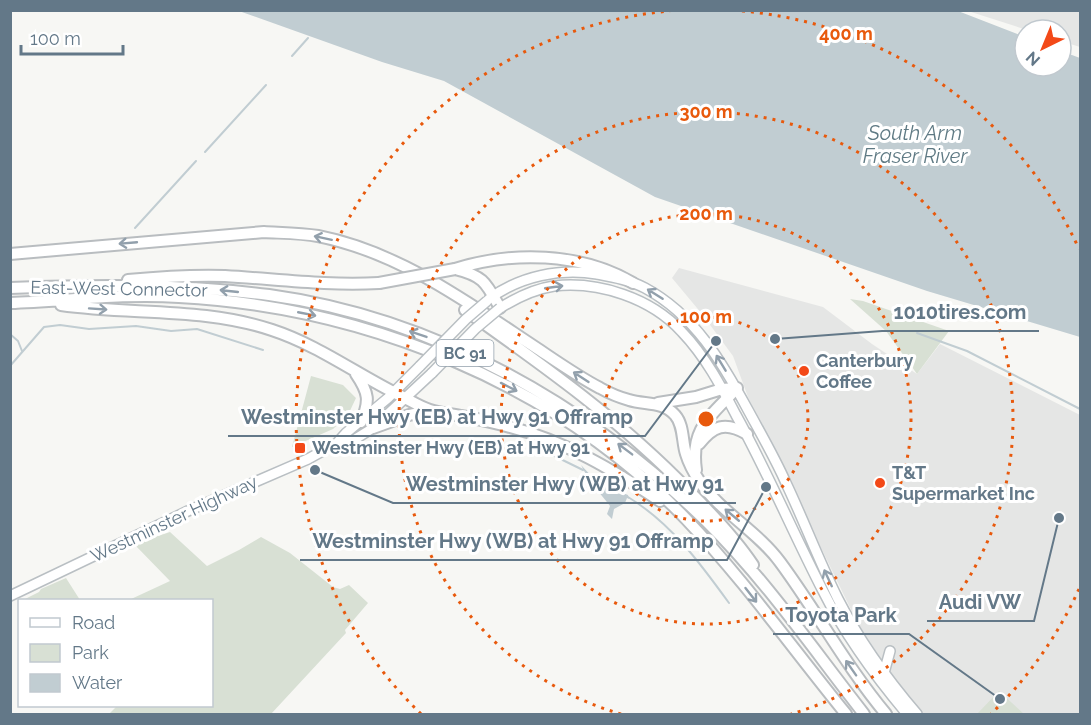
<svg xmlns="http://www.w3.org/2000/svg" width="1091" height="725" font-family="Raleway,sans-serif">
  <style>
    .built { fill: #e5e6e5 }
    .green { fill: #d8e0d4 }
    .water { fill: #c1cdd2 }
    .lines { fill: none; stroke-linecap: round; stroke-linejoin: round }
    .stream { stroke: #c1cdd2; stroke-width: 2 }
    .secondary-casing { stroke: #b9bfc3; stroke-width: 12 }
    .motorway-casing { stroke: #b9bdc0; stroke-width: 14 }
    .secondary { stroke: #fff; stroke-width: 9 }
    .motorway { stroke: #fff; stroke-width: 10 }
    .secondary-bridge-casing { stroke: #b9bfc3; stroke-width: 12; stroke-linecap: butt }
    .motorway-bridge-casing { stroke: #b9bdc0; stroke-width: 14; stroke-linecap: butt }
    .secondary-bridge { stroke: #fff; stroke-width: 9 }
    .motorway-bridge { stroke: #fff; stroke-width: 10 }
    .oneway { stroke: #92a0ac }
    .ring { fill: none; stroke: #e8590c; stroke-width: 3; stroke-dasharray: 3 6 }
    .poi-dot { fill: #f34918; stroke: #fff; stroke-width: 2 }
    .labels { text-anchor: middle; stroke-width: 6; stroke-linejoin: round; paint-order: stroke }
    .shield { fill: #fff; stroke: #92a0ac; stroke-width: 1.5 }
    .shield-label { font-size: 16px; font-weight: bold; fill: #637888 }
    .street-label { font-size: 18px; fill: #637888; stroke: #fff }
    .poi-label { font-size: 18px; font-weight: bold; fill: #637888; stroke: #fff; text-anchor: start }
    .water-label { font-size: 20px; font-style: italic; fill: #5f7a84; stroke: #fff }
    .centre { fill: #e8590c; stroke: #fff; stroke-width: 3 }
    .ring-label { font-size: 18px; text-anchor: middle; font-weight: bold; fill: #e8590c; stroke: #fff; stroke-width: 6; stroke-linejoin: round; paint-order: stroke }
    .leader { fill: none; stroke: #637888; stroke-width: 2 }
    .callout-dot { fill: #637888; stroke: #fff; stroke-width: 2 }
    .callout-label { font-size: 20px; text-anchor: middle; font-weight: bold; fill: #637888; stroke: #fff; stroke-width: 6; stroke-linejoin: round; paint-order: stroke }
  </style>
  <rect width="100%" height="100%" fill="#f7f7f4"/>
  <path class="built" d="M968 11H1080V47L1061 41V30H1027Z
    M679 268 823 307 872 344 917 374 940 344 1080 415V714H924L903 693 857 622 748 397 733 356 702 314 672 278Z"/>
  <path class="green" d="M850 299 863 301 949 331 917 374 886 331Z
    M311 376 343 385 356 398 347 417 333 429 292 447Z
    M170 532 207 566 239 550 261 537 290 553 333 587 340 589 349 585 368 603 345 630 346 633 271 714H109L117 706H212V600H129L170 581 134 544Z
    M66 578 80 600 25 599 39 592 41 589Z
    M999 691 1024 714H977Z"/>
  <path class="water" d="M239 11H958L1025 37V66H1061V51L1080 58V337L927 291 655 197 444 81 382 62Z
    M581 465 598 483 628 495 629 499 627 498 625 503 614 509 612 519 607 514 610 506C600 493 588 480 581 465Z"/>
  <g class="lines">
    <path class="stream" d="M292 56 308 38
      M205 152 266 85
      M135 228 196 161
      M917 333 967 351 1080 409
      M10 334 18 341 22 351
      M10 366 44 327 60 325 89 329 136 326 171 331 197 329 263 350
      M536 447 583 470
      M628 497C671 523 700 563 729 603"/>
    <g class="secondary-casing">
      <path id="secondary" d="M489 299C520 276 560 268 597 274 613 277 630 280 645 288 695 315 722 362 748 410 761 434 775 458 786 483 804 521 819 561 838 599 859 640 887 679 917 714
        M500 308C516 298 534 289 554 286 599 281 651 298 682 332 705 356 721 386 736 415 768 473 793 533 823 591 845 635 875 676 907 714
        M337 443 346 433 388 398 420 366
        M10 596 190 510 308 459 337 443 352 441 373 428 432 373
        M884 673 890 651"/>
    </g>
    <g class="motorway-casing">
      <path id="motorway" d="M10 254 264 232C282 233 301 233 318 236 399 252 467 302 535 347 556 361 577 376 600 388 609 393 618 397 629 400 645 405 663 401 675 415 684 425 682 442 686 454 689 464 694 473 700 482 722 513 757 531 780 562 817 612 846 666 886 714
        M455 269C512 251 580 252 633 283
        M455 269C484 276 486 283 500 308
        M128 280C160 277 193 275 225 276 277 279 327 286 379 283
        M10 288C97 285 183 284 269 295 436 318 588 405 707 522 766 580 813 649 864 714
        M10 303C66 301 123 293 179 297 365 307 556 383 686 519 744 580 793 649 846 714
        M61 305C131 315 204 307 272 330 318 345 358 375 401 396 411 401 420 407 430 410 440 413 451 414 461 416 478 419 494 422 510 427 565 441 613 470 660 501
        M465 310C544 366 623 422 690 492 713 515 735 538 753 565
        M356 374C369 393 370 401 361 422
        M658 403 696 397 722 389 737 388
        M373 428 409 415 430 410
        M699 444C713 426 725 421 747 434
        M696 470C690 428 711 416 737 388"/>
    </g>
    <use href="#secondary" class="secondary"/>
    <use href="#motorway" class="motorway"/>
    <g class="secondary-bridge-casing">
      <path id="secondary-bridge" d="M420 366 466 319 487 301
        M432 373 475 329 500 308"/>
    </g>
    <g class="motorway-bridge-casing">
      <path id="motorway-bridge" d="M379 283 455 269"/>
    </g>
    <use href="#secondary-bridge" class="secondary-bridge"/>
    <use href="#motorway-bridge" class="motorway-bridge"/>
  </g>
  <defs><path id="oneway-shaft" d="M-6 0H5M1.5-3L5.5 0L1.5 3" fill="none" stroke-width="1.6" stroke-linecap="round" stroke-linejoin="round" transform="scale(1.5)"/></defs>
  <g class="oneway">
    <use href="#oneway-shaft" transform="translate(323 238) rotate(-168)"/>
    <use href="#oneway-shaft" transform="translate(128 243) rotate(175)"/>
    <use href="#oneway-shaft" transform="translate(554 287) rotate(-8)"/>
    <use href="#oneway-shaft" transform="translate(229 291) rotate(-174)"/>
    <use href="#oneway-shaft" transform="translate(655 294) rotate(-148)"/>
    <use href="#oneway-shaft" transform="translate(98 309) rotate(4)"/>
    <use href="#oneway-shaft" transform="translate(307 314) rotate(11)"/>
    <use href="#oneway-shaft" transform="translate(418 334) rotate(-161)"/>
    <use href="#oneway-shaft" transform="translate(721 363) rotate(-121)"/>
    <use href="#oneway-shaft" transform="translate(581 377) rotate(-147)"/>
    <use href="#oneway-shaft" transform="translate(509 387) rotate(27)"/>
    <use href="#oneway-shaft" transform="translate(625 449) rotate(-143)"/>
    <use href="#oneway-shaft" transform="translate(732 515) rotate(-140)"/>
    <use href="#oneway-shaft" transform="translate(828 578) rotate(-115)"/>
    <use href="#oneway-shaft" transform="translate(751 595) rotate(52)"/>
    <use href="#oneway-shaft" transform="translate(851 668) rotate(-125)"/>
  </g>
  <g class="ring">
    <circle cx="706" cy="419" r="102"/>
    <circle cx="706" cy="419" r="205"/>
    <path d="M621 714A307 307 0 1 1 791 714"/>
    <path d="M1079 589A410 410 0 0 1 991 714M421 714A410 410 0 0 1 670 11M742 11A410 410 0 0 1 1079 249"/>
  </g>
  <g class="poi-dot">
    <circle cx="804" cy="371" r="6"/>
    <rect x="294" y="442" width="12" height="12" rx="3"/>
    <circle cx="880" cy="483" r="6"/>
  </g>
  <g class="labels">
    <rect class="shield" x="436.5" y="340" width="57" height="26" rx="4.5"/>
    <g class="shield-label">
      <text x="465" y="359">BC 91</text>
    </g>
    <g class="street-label">
      <text transform="translate(119 289) rotate(1)" y="6">East-West Connector</text>
      <text transform="translate(174 519) rotate(-25)" y="6">Westminster Highway</text>
    </g>
    <g class="poi-label">
      <text x="816" y="367">Canterbury<tspan x="816" dy="21">Coffee</tspan></text>
      <text x="312" y="454">Westminster Hwy (EB) at Hwy 91</text>
      <text x="892" y="479">T&amp;T<tspan x="892" dy="21">Supermarket Inc</tspan></text>
    </g>
    <g class="water-label">
      <text x="915" y="140">South Arm<tspan x="915" dy="23">Fraser River</tspan></text>
    </g>
  </g>
  <circle cx="706" cy="419" r="9" class="centre"/>
  <g class="ring-label">
    <text x="846" y="40">400 m</text>
    <text x="706" y="118">300 m</text>
    <text x="706" y="220">200 m</text>
    <text x="706" y="323">100 m</text>
  </g>
  <path class="leader" d="M775 339L882 331H1039M716 341L645 436H228M315 470L393 503H736M766 487L727 560H300M1059 518L1034 621H927M1000 699L909 634H773"/>
  <g class="callout-dot">
    <circle cx="775" cy="339" r="6"/>
    <circle cx="716" cy="341" r="6"/>
    <circle cx="315" cy="470" r="6"/>
    <circle cx="766" cy="487" r="6"/>
    <circle cx="1059" cy="518" r="6"/>
    <circle cx="1000" cy="699" r="6"/>
  </g>
  <g class="callout-label">
    <text x="960" y="319">1010tires.com</text>
    <text x="437" y="424">Westminster Hwy (EB) at Hwy 91 Offramp</text>
    <text x="565" y="491">Westminster Hwy (WB) at Hwy 91</text>
    <text x="513" y="548">Westminster Hwy (WB) at Hwy 91 Offramp</text>
    <text x="980" y="609">Audi VW</text>
    <text x="841" y="622">Toyota Park</text>
  </g>
  <rect width="1091" height="725" fill="none" stroke="#637888" stroke-width="24"/>
  <rect x="18" y="599" width="195" height="108" fill="#ffffff" stroke="#c1c9cf" stroke-width="1.5"/>
  <rect x="30" y="618" width="30" height="9" fill="#ffffff" stroke="#c1c9cf" stroke-width="1.5"/>
  <text x="72" y="629" font-size="18" fill="#637888">Road</text>
  <rect x="30" y="644" width="30" height="18" fill="#d8e0d4" stroke="#c1c9cf" stroke-width="1.5"/>
  <text x="72" y="659" font-size="18" fill="#637888">Park</text>
  <rect x="30" y="674" width="30" height="18" fill="#c1cdd2" stroke="#c1c9cf" stroke-width="1.5"/>
  <text x="72" y="689" font-size="18" fill="#637888">Water</text>
  <g transform="translate(1043 48) rotate(223)"><circle r="28" fill="#ffffff" stroke="#c1c9cf" stroke-width="1.5"/>
  <path d="M0-4.5L10 22L0 15L-10 22Z" fill="#f34918"/>
  <text y="-9" font-size="16" font-weight="bold" text-anchor="middle" fill="#637888">N</text>
  </g>
  <path d="M21 45v9h102v-9" fill="none" stroke="#637888" stroke-width="3"/>
  <text x="30" y="45" font-size="18" fill="#637888" stroke="#ffffff" stroke-width="4.5" paint-order="stroke">100 m</text>
</svg>
